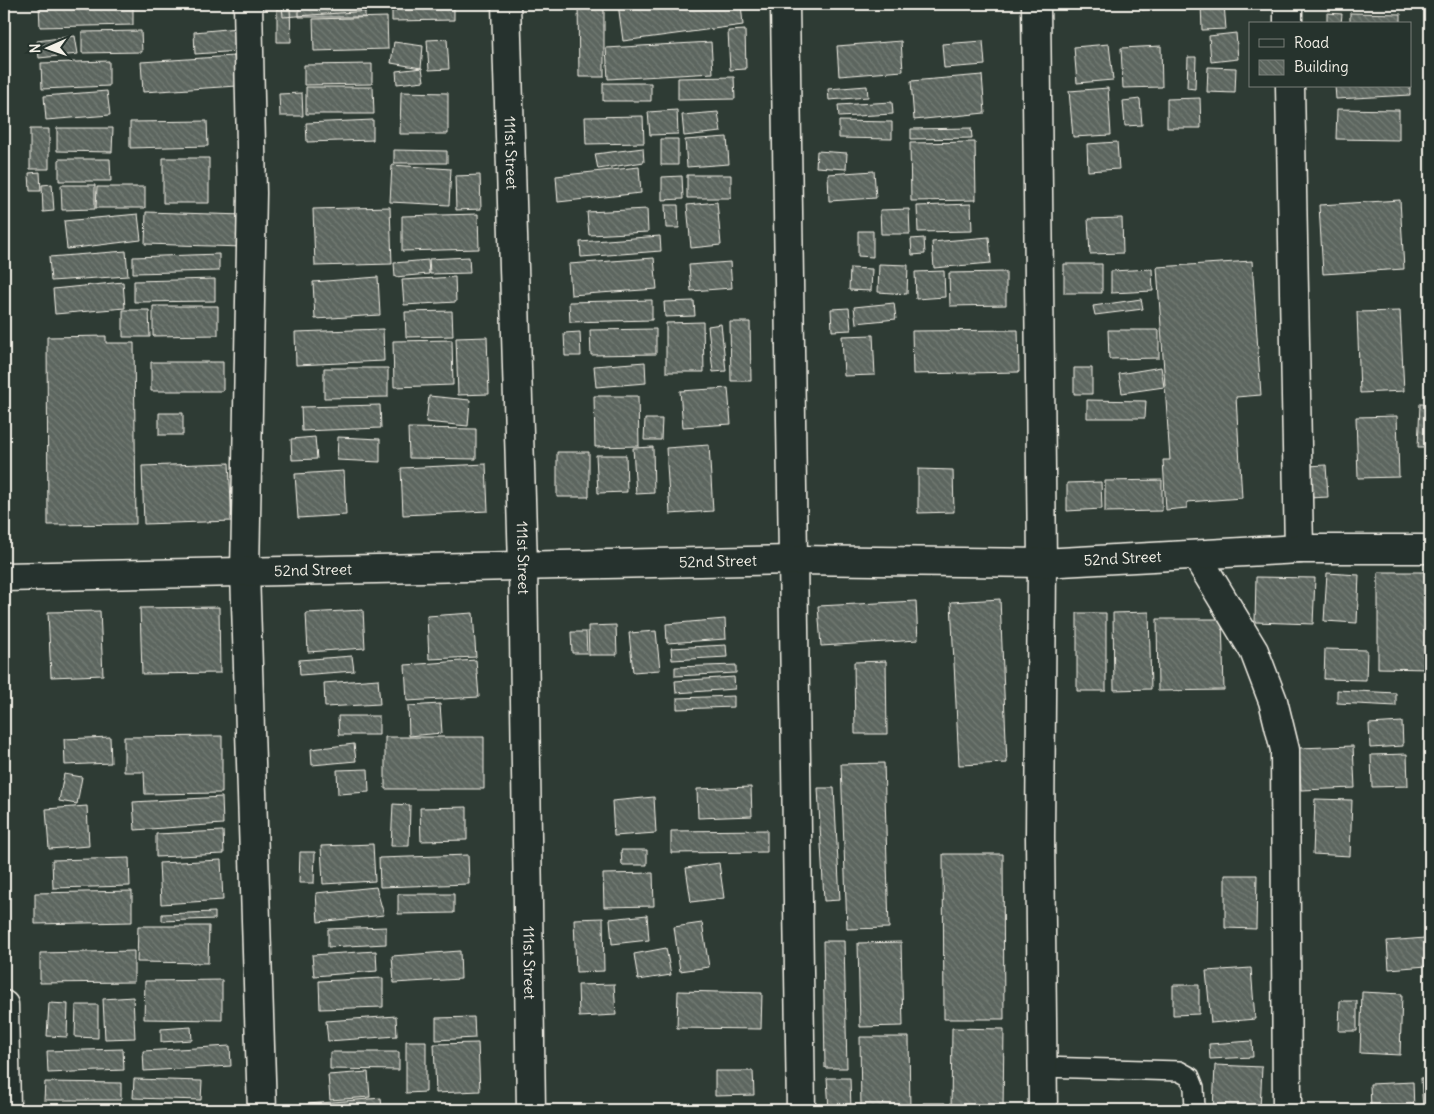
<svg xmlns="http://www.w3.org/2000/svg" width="1434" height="1114" font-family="Delius,sans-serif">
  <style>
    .building { fill: url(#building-back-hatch); stroke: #f4f1e8 }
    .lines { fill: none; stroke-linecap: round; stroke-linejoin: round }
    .service-casing { stroke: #f4f1e8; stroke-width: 22 }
    .minor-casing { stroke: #f4f1e8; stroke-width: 31 }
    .service { stroke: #26332d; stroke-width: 19 }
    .minor { stroke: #26332d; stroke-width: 28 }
    .labels { text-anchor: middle; stroke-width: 4; stroke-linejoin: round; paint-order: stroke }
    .street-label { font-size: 15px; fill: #f4f1e8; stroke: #26332d }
  </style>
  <defs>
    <pattern id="building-back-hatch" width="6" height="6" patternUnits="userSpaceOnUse" patternTransform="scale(1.25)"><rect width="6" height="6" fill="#5c655e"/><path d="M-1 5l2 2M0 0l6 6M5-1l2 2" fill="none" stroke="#747c75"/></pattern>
  </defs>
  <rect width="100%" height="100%" fill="#2e3b34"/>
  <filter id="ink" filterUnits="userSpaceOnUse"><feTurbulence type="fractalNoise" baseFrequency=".02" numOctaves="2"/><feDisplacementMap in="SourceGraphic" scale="10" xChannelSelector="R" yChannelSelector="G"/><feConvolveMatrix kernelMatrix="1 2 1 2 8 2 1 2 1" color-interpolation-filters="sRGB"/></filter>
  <g filter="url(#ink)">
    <path class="building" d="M39 4H133V25L40 27Z
      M277 4H290L291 42H277Z
      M282 4H367L368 11 283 17Z
      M299 4H365V17H299Z
      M392 4H454V20L392 21Z
      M578 4H604V77H579Z
      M618 4H741L743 25 623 41Z
      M1141 4H1174V8L1142 10Z
      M1201 4H1224L1226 29 1202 30Z
      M1327 13 1342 14 1341 24H1327Z
      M1350 13 1401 14V24H1350Z
      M387 17 388 49 314 51 313 19Z
      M238 28 239 51 195 54 194 32Z
      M745 30 746 69 730 70 728 31Z
      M141 31 142 52 82 53V32Z
      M1236 33 1238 59 1211 62 1209 36Z
      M75 36 78 54 39 58 37 41Z
      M447 39 449 69 429 70 427 40Z
      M901 41 903 71 839 76 837 46Z
      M983 41 985 65 944 68 942 44Z
      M394 42 423 46 421 68 391 63Z
      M711 42 713 73 608 79 606 48Z
      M1109 44 1113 80 1077 83 1074 47Z
      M1161 46 1162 87 1123 88 1121 48Z
      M234 56 237 86 143 92 141 62Z
      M1188 57H1196L1195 89 1187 88Z
      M109 61V86L42 89 41 63Z
      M372 64V84L304 85V65Z
      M1208 67 1236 68 1235 93 1207 92Z
      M422 68 424 81 397 84 396 71Z
      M982 75 985 113 914 120 911 81Z
      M734 77 735 99 678 100V78Z
      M603 83H651V101H603Z
      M867 86 868 97 829 100 828 89Z
      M1335 86H1410V95L1336 99Z
      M306 87H373L374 114H306Z
      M1108 88 1111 135 1073 137 1069 91Z
      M107 91 110 115 46 120 44 96Z
      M401 92 448 93V134H400Z
      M302 93 303 116H280L279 94Z
      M1200 98 1201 128H1167V99Z
      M1140 99 1142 125 1125 126 1123 101Z
      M892 102 893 114 839 117 838 105Z
      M1337 109 1399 110V140L1336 139Z
      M677 110 678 134 650 135 648 112Z
      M718 112 721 132 684 136 682 115Z
      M643 116 644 143 586 144 585 117Z
      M373 120V140L307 142 306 123Z
      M207 121 208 146 130 148V122Z
      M839 121 892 122V139L839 138Z
      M57 128H113L112 152 57 151Z
      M971 128 972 138 911 139V129Z
      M30 129H49V169H30Z
      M727 137 729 164 687 167 685 140Z
      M661 139H678V165H661Z
      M975 142 976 200 911 201 910 143Z
      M1117 142 1119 169 1088 171 1087 144Z
      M643 148 644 162 598 169 595 154Z
      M394 150 447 151V163H394Z
      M817 151 847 153 846 169 816 167Z
      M163 158H209V203H163Z
      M59 159H110L111 181H59Z
      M392 165 451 169 449 205 390 202Z
      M639 167 641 193 558 202 556 176Z
      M874 171 876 198 829 201 828 174Z
      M40 172 41 191H30L29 173Z
      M480 175 481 209 456 210 455 176Z
      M687 175H731V198H687Z
      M682 176 683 199 662 200V177Z
      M52 184 54 211 43 212 42 185Z
      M61 185H95V209L62 210Z
      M97 187H145V208H96Z
      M1400 200 1404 269 1323 274 1319 205Z
      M717 202 721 245 691 248 687 205Z
      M971 204 972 231 918 232 917 206Z
      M665 205H678L679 228H666Z
      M390 207 392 264 315 266 313 209Z
      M647 209 648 232 589 235 587 212Z
      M909 209 910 234H881L880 210Z
      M146 212 244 215 243 247 145 244Z
      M138 214 141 240 67 249 64 221Z
      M478 214 479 249 402 251V216Z
      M1122 218 1123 253 1090 254 1088 219Z
      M858 231H873V257L858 256Z
      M660 236 661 251 581 257 580 242Z
      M989 237 991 263 934 268 932 242Z
      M924 238 925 254 912 255 911 239Z
      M126 251 128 276 51 281 49 257Z
      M219 254V271L133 273V257Z
      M469 257 470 273 430 274 429 259Z
      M654 258 657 289 571 295 569 264Z
      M428 260 429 274 395 277 394 263Z
      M1252 261 1261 395 1236 397 1242 498 1187 502V508L1166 510 1163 460H1170L1157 267Z
      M730 262 732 288 691 291 689 265Z
      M879 264 908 265 907 294 878 292Z
      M1064 264H1102V293H1064Z
      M850 268 872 269 871 291 849 290Z
      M1152 269 1153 291 1111 293V271Z
      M944 271 945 297 916 299 915 272Z
      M1006 272V305L950 306 949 273Z
      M378 277 380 315 315 319 313 282Z
      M455 277 456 302 404 305 402 280Z
      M215 279V301L134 302V281Z
      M123 282 125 308 55 314 53 289Z
      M1141 299 1143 309 1095 315 1093 306Z
      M652 300V320L570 322 569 302Z
      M694 301 695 316 665 317 664 302Z
      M894 303 896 319 856 323 854 307Z
      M153 306H218V335L153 336Z
      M849 308 851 330 832 331 831 309Z
      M123 310H149L150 337H123Z
      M452 311 453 336 406 337 405 312Z
      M1400 311 1404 391 1360 393 1357 312Z
      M703 322 704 372H666V323Z
      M730 322H750L751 381H731Z
      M721 324 726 371 713 372 708 326Z
      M383 329 384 361 296 365 295 332Z
      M656 329V354L591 355 590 330Z
      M1018 330 1019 372 913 374 912 331Z
      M1108 330H1159V358L1109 359Z
      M580 332 581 356H565L564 333Z
      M873 335 875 375 844 376 842 336Z
      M106 336V343H134L136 524 48 525 47 337Z
      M487 337 489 394 458 395 456 338Z
      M452 340 453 385 394 387 393 341Z
      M151 362H223V391H151Z
      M645 362 646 383 596 387 594 366Z
      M1161 367 1164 387 1122 393 1119 374Z
      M324 368H388V397L324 398Z
      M1074 368H1092V394H1074Z
      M728 388 731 424 683 427 680 391Z
      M429 396 470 400 468 426 426 422Z
      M594 396H638L639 446 595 447Z
      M1087 400 1146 401 1145 418H1087Z
      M1420 404H1430V447H1418Z
      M380 405 381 428 302 431 301 407Z
      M159 413H183V435H159Z
      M1397 416 1399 477 1358 478 1356 417Z
      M645 419H662L661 440H644Z
      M408 428 476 429V459L409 458Z
      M315 437 317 459 292 460 291 439Z
      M338 437 380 439V462L337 460Z
      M709 445 713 511 670 514 666 448Z
      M653 447 654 493 636 494 633 448Z
      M557 452H589V497H557Z
      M596 455H626L627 492 598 493Z
      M229 463 232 521 144 524 142 466Z
      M486 464 488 511 403 515 401 468Z
      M1326 465 1328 497 1309 498 1307 466Z
      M918 469 953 470 954 512 918 513Z
      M344 471 346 515 298 518 295 474Z
      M1162 480V511L1105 512V481Z
      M1101 482 1102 509 1067 511V483Z
      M1378 572H1430L1429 669 1378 668Z
      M1327 573 1359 575 1357 623 1324 621Z
      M1256 577 1315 578 1313 624 1255 622Z
      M1000 599 1007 763 959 765 951 602Z
      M916 601 918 640 821 646 818 606Z
      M219 607 220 673 142 674 140 608Z
      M363 610 365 648 308 652 306 613Z
      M100 611 103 675 51 677 48 612Z
      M1149 612 1151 689 1114 690 1113 613Z
      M473 613 476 657 429 659 427 616Z
      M1077 613H1106V691H1077Z
      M725 619 726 639 667 643 666 624Z
      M1157 619H1222L1224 690 1158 691Z
      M616 625 617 655H589L588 626Z
      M656 631 660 670 633 672 629 633Z
      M571 632H586L587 653H572Z
      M726 645 727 657 672 660 671 648Z
      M1325 649 1367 650 1366 680 1324 679Z
      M352 656 354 671 300 675 299 660Z
      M476 660 479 697 407 701 405 665Z
      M886 661 887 734H855L854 662Z
      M736 665V673L675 676V667Z
      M734 677 735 689 676 693 675 681Z
      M378 679 380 704 325 707 324 683Z
      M1337 690 1396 693V706L1337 703Z
      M734 696V707L677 709V698Z
      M440 704 442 733 409 736 408 706Z
      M338 716H379V735H339Z
      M1402 722 1403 746 1370 748 1369 724Z
      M222 736V793L145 794 144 772H124V737Z
      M110 737 111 763 65 765 64 739Z
      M385 737H484V789H385Z
      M354 744 356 761 312 765 311 749Z
      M1353 746 1355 788 1301 790 1299 748Z
      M1407 754 1408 786 1372 787 1371 755Z
      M884 763 889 928 847 929 841 764Z
      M368 769 369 792 338 794 337 770Z
      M64 774 82 777 77 804 59 801Z
      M751 787 752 816 698 818 697 789Z
      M818 788H834L840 900 824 901Z
      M222 797 223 824 135 830 133 802Z
      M654 797 656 833 614 836 612 801Z
      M1315 799 1352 800 1350 856 1313 854Z
      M393 804 410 805 409 846H391Z
      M87 806 89 846 49 849 46 809Z
      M467 807V840L421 841 420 808Z
      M767 830V852L671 853V831Z
      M223 831 224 854 156 857V834Z
      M373 844 375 881 323 884 321 846Z
      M621 850H647V865H622Z
      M300 852H315L314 883H299Z
      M943 854H1003L1004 1019H944Z
      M468 855 469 884 380 887 379 858Z
      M129 858 130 886 53 888 52 860Z
      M221 860 223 900 161 904 159 863Z
      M719 863 724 898 691 902 686 868Z
      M653 873 654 906 604 907 603 874Z
      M1225 875H1257L1256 929 1225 928Z
      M376 887 384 915 318 922 316 893Z
      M132 891V922L35 924V893Z
      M398 894H454V913L398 914Z
      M215 912V919L162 921V914Z
      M647 915 649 940 612 944 610 919Z
      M603 918 604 971 576 972 574 919Z
      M702 923 709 967 680 971 674 927Z
      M138 926H209L208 963 137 962Z
      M386 927V944L328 947V929Z
      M1425 938 1427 966 1389 969 1387 941Z
      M823 941H844L847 1068H825Z
      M901 942 903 1026 860 1027 858 943Z
      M666 948 671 975 638 980 634 954Z
      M134 951V982L40 983V953Z
      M376 951 377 971 314 976 312 955Z
      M460 951 461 979 394 983 392 956Z
      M1251 968 1255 1019 1211 1023 1206 971Z
      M383 978V1007L320 1009 319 981Z
      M222 980V1020L144 1019 145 981Z
      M614 984 616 1015 579 1017 578 985Z
      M1173 985H1199V1014L1173 1015Z
      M678 991 762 993 761 1029 677 1028Z
      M1362 992 1402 994 1400 1055 1360 1053Z
      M133 997 135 1038 105 1039 103 999Z
      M1340 1001H1357V1031H1339Z
      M49 1003 68 1004 67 1037 47 1036Z
      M76 1005H98V1038L75 1037Z
      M396 1016 397 1036 328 1041 326 1021Z
      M474 1017 475 1038 436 1040V1018Z
      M191 1027 192 1040 161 1042V1029Z
      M952 1028 1004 1029 1003 1110H951Z
      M860 1037H909L910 1110H861Z
      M406 1041H426V1092L406 1093Z
      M1252 1041 1253 1057 1210 1059 1209 1044Z
      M478 1043 480 1091 436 1093 434 1044Z
      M230 1046 231 1066 144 1071 143 1051Z
      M123 1049 124 1070 48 1073 47 1051Z
      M330 1052H399V1070L330 1069Z
      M1215 1065 1262 1067 1260 1110H1213Z
      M715 1071H753L754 1095 715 1096Z
      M368 1072 370 1097 330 1100 328 1075Z
      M1430 1077V1110H1423L1421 1078Z
      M827 1078H850L851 1110H829Z
      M134 1079 202 1081 201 1100 133 1098Z
      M45 1082 121 1083V1100H44Z
      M1413 1082 1414 1110H1371L1370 1084Z
      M381 1098 382 1110H310L309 1104Z
      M923 1103H945L946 1110H923Z
      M488 1107V1110H405Z
      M140 1108H209L210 1110H140Z"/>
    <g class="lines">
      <g class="service-casing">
        <path id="service" d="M1042 1067 1179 1071 1190 1077 1194 1087 1195 1110"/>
      </g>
      <g class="minor-casing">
        <g id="minor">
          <path d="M248 4 252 193 245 572 262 1110"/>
          <path id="s1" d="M506 4 523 565 531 1110"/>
          <path d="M785 4 801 1110"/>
          <path d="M1036 4 1042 563 1040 837 1043 1110"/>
          <path d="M1288 4V24"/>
          <path d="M1290 86 1299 549"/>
          <path d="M1196 555 1254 651 1273 701 1285 750 1287 1110"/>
          <path id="s2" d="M4 577 792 560 1042 563 1299 549H1430"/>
          <path d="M4 1005 6 1110"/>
        </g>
      </g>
      <use href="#service" class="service"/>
      <use href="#minor" class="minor"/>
    </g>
  </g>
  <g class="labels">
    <g class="street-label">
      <text dy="5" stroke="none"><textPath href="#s1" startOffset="149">111st Street</textPath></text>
      <text dy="5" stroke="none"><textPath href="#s1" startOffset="554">111st Street</textPath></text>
      <text dy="5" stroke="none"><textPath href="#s2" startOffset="1119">52nd Street</textPath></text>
      <text dy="5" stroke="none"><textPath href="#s2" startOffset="714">52nd Street</textPath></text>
      <text dy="5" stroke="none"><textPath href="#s2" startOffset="309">52nd Street</textPath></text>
      <text dy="5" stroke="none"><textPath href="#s1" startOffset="959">111st Street</textPath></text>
    </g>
  </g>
  <rect width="1434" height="1114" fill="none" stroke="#26332d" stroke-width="20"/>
  <rect x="10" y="10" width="1414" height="1094" fill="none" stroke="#f4f1e8" stroke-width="2" filter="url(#ink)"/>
  <rect x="1249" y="22" width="162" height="65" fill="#26332d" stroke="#787f78"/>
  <rect x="1259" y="39" width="25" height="8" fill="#26332d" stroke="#787f78"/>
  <text x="1294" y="48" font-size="15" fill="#f4f1e8">Road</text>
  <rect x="1259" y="60" width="25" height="15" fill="url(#building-back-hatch)" stroke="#787f78"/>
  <text x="1294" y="72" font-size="15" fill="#f4f1e8">Building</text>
  <g transform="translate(48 48) rotate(268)" stroke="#26332d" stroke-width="4" paint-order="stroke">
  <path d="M0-4L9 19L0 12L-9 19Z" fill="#f4f1e8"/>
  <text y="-8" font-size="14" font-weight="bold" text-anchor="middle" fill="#f4f1e8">N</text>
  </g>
</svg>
